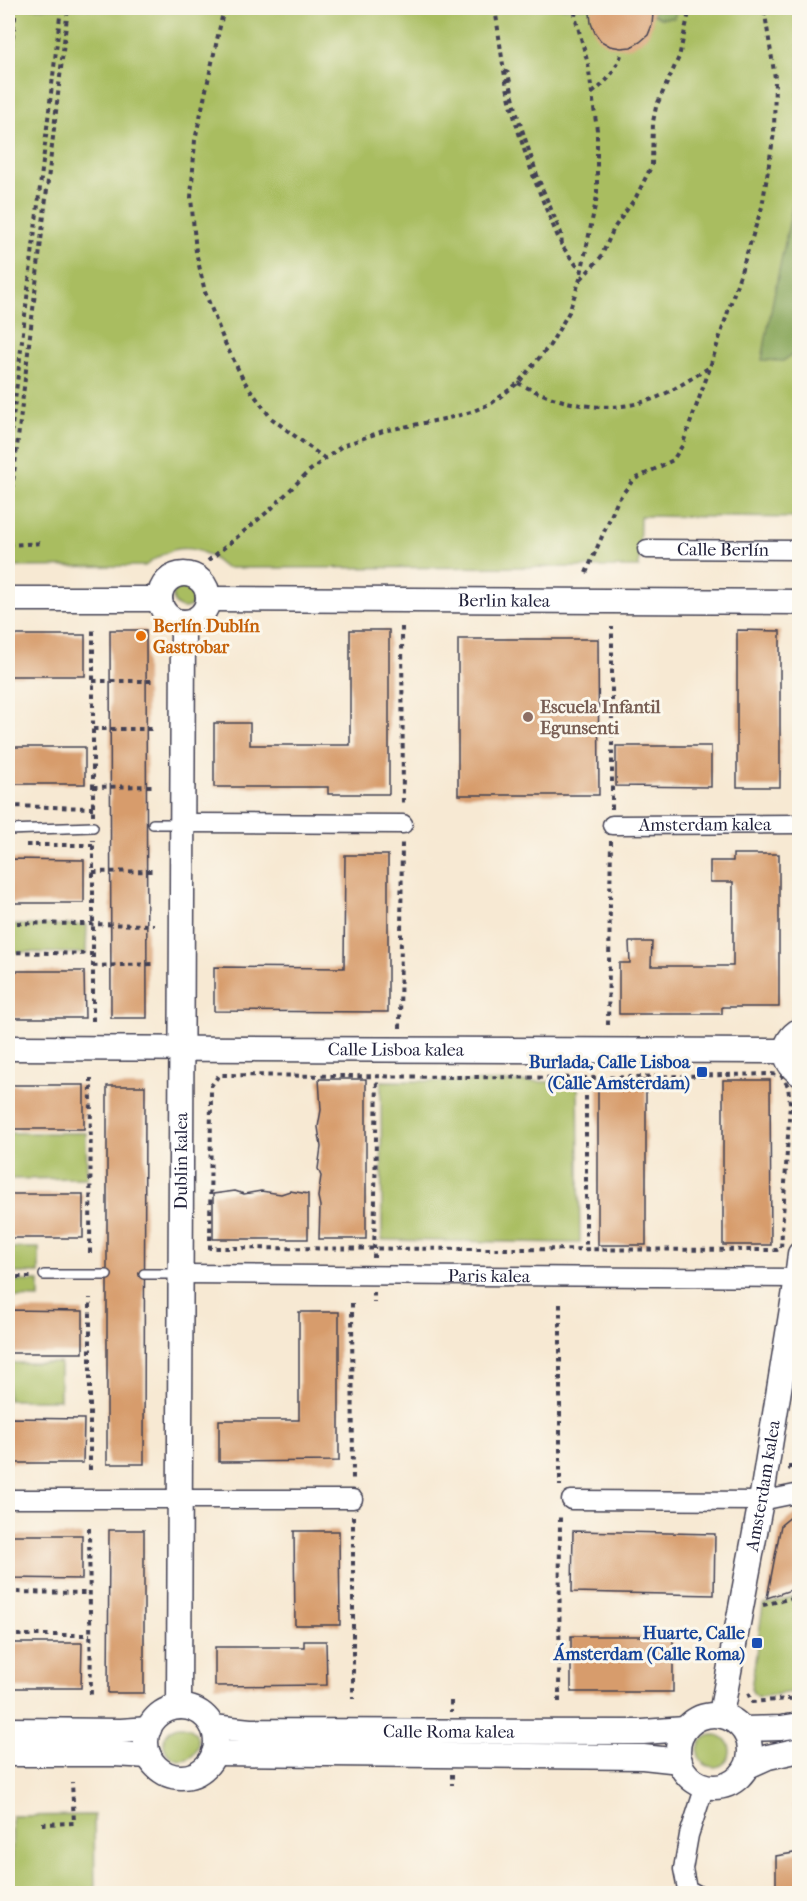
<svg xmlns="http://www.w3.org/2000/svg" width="807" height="1901" font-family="'IM FELL French Canon',serif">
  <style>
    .green { fill: #a9bd61; stroke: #66704e; stroke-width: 1.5 }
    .forest { fill: #86a457; stroke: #546349; stroke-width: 1.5 }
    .building { fill: #d79c6c }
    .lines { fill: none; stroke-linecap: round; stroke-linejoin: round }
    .service-casing { stroke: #424052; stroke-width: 12 }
    .minor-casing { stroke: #424052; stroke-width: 21 }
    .tertiary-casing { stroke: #424052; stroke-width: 27 }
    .path { stroke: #424052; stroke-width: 4; stroke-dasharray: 4.5 4.5; stroke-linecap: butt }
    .service { stroke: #fff; stroke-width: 9 }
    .minor { stroke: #fff; stroke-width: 18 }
    .tertiary { stroke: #fff; stroke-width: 24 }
    .food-dot { fill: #e8710a; stroke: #fbf7ec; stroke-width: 2 }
    .education-dot { fill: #8d6e63; stroke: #fbf7ec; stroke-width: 2 }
    .transit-dot { fill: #1a4fb4; stroke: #fbf7ec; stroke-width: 2 }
    .labels { text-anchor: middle; stroke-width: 6; stroke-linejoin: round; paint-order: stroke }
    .street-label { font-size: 18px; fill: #22223b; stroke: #fbf7ec }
    .food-label { font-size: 18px; font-weight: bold; fill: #c56008; stroke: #fbf7ec; text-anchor: start }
    .education-label { font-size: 18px; font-weight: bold; fill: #785e54; stroke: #fbf7ec; text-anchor: start }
    .transit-label { font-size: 18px; font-weight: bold; fill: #164399; stroke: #fbf7ec; text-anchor: end }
  </style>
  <rect width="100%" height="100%" fill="#fbf7ec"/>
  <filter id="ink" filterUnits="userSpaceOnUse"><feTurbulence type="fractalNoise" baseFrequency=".0167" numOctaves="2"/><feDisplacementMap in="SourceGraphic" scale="12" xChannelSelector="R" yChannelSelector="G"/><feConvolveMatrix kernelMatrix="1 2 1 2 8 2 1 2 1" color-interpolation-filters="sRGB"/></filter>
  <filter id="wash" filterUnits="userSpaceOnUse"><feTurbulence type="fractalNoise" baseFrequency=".008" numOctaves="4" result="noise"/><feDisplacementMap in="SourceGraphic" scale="24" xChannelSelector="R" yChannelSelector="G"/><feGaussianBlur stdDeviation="1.35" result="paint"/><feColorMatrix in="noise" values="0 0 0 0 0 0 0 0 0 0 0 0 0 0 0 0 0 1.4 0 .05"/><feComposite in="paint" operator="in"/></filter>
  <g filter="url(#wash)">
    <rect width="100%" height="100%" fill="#f7e9d3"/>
    <path class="green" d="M8 8H799V518L640 516 639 567 225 568C219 564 213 557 206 554 182 542 165 551 145 566L8 567Z
      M173 597a11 11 0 1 1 22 0a11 11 0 1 1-22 0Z
      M8 925H87L86 953 8 952Z
      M381 1081 578 1082 580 1243 382 1240Z
      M8 1133H86L87 1178 8 1179Z
      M8 1248H39V1273H8Z
      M8 1281H39V1298L8 1297Z
      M8 1363H60V1400H8Z
      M799 1596V1691L759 1697 754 1694 751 1689 763 1605Z
      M164 1743a17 17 0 1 1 34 0a17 17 0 1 1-34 0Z
      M698 1751a16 16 0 1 1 32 0a16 16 0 1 1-32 0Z
      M94 1815 95 1893H13L12 1816Z"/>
    <path class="forest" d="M652 8H677L674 18H660L653 14Z
      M799 175V351L783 361 762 360 774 295Z"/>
    <g id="blocks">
      <path class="building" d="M592 8H652L653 14 652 25 648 35 640 42 631 47 621 48 610 46 601 41 595 33 591 23 590 13Z
        M110 630H146L147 1018H111Z
        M350 630H389V794H328V787H214V723H250V745H350Z
        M737 630 780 631V787H737Z
        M8 635H85V676H8Z
        M458 639H598L599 795H458Z
        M616 746H711V787L616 786Z
        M8 747H85V784H8Z
        M733 854H779V1007H722V1014H619V963H630L629 942H652L651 966H733V882H710V861H733Z
        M345 855H388V1012L214 1011V967L344 968Z
        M8 859 84 860V903H8Z
        M8 971H84L85 1018H8Z
        M319 1079H366V1239H319L320 1206 318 1197 321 1176 318 1169 321 1147 318 1127 321 1110Z
        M598 1080H646V1245H598Z
        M723 1080H770L771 1245H723Z
        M8 1085H84V1129H8Z
        M107 1086H145L144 1464H107Z
        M235 1191 244 1194 261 1191 281 1194 290 1191 308 1194V1239H213V1194Z
        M8 1194H83V1238H8Z
        M8 1310 83 1311V1353H8Z
        M299 1312H339V1461L219 1462V1420H299Z
        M8 1418 84 1419 83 1463H8Z
        M800 1513V1587L767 1598 781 1525 792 1516Z
        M109 1530H144V1693H108Z
        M294 1531H339L340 1625H295Z
        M573 1531 715 1534 714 1595 572 1592Z
        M8 1535H82V1579L8 1578Z
        M571 1636H673V1692H571Z
        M304 1641H326L327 1685 215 1686V1647H304Z
        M8 1643H82L81 1688H8Z
        M800 1804V1830H799L793 1805Z
        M800 1852V1894H776V1856Z"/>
    </g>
  </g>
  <g filter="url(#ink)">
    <use href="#blocks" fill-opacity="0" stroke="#424052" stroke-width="1.5"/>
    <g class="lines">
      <g class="service-casing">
        <path id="service" d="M153 824H181
          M8 830 93 827
          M144 1274H180
          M44 1275H107"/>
      </g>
      <g class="minor-casing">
        <g id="minor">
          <path id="s1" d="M647 549 800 550"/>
          <path d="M182 823 403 824"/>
          <path id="s2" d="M612 825 800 824"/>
          <path id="s3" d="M180 1274 797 1278"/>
          <path d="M8 1499H353"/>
          <path d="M571 1500 761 1501 800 1493"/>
          <path d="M696 1894 687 1889 683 1869 689 1835 705 1786"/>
        </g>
      </g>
      <g class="tertiary-casing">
        <g id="tertiary">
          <circle cx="184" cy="598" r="24"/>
          <path d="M8 599H160"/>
          <path id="s4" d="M208 599 800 602"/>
          <path d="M800 1030C781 1041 782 1062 800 1074"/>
          <path id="s5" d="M8 1048 785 1051"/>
          <path id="s6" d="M179 1707 183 622"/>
          <circle cx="181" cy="1742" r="35"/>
          <path id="s7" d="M721 1714 761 1501 797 1278 800 1254"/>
          <circle cx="714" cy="1751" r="36"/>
          <path id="s8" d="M213 1727 250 1731 643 1732 685 1729"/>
          <path d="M744 1729 781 1728 800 1725"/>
          <path d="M8 1730 121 1731 149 1729"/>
          <path d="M214 1753 643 1757 680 1761"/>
          <path d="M8 1754H114L149 1756"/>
          <path d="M748 1766 768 1757 800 1750"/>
        </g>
      </g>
      <path class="path" d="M224 8 195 140 191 198 196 252 205 292 224 341 244 381 271 418 324 458
        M495 8C500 41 503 75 512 108 524 155 542 201 562 246
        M504 71 508 73 517 114 538 178 561 233 562 246 580 270
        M8 83 16 8
        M592 93C606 83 615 72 621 55
        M581 279 601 257 614 228 636 197 652 165 653 122 656 107 679 57 690 8
        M518 383C560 405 606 415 653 399 672 392 693 377 710 367L762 207 774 133 775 78 764 8
        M8 460 61 8
        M8 525 68 8
        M8 545 43 543
        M208 561 271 509 308 472 342 446 383 431 449 418 471 412 492 403 518 383 550 345 569 312 580 279 597 196V130L588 64 575 16 576 8
        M586 573 618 500 633 480 673 460 682 446 710 368
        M402 627 403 806
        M93 681H152
        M93 729H152
        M93 787 153 786
        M8 806 93 808
        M612 809V627
        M93 815V626
        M26 845H93
        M93 872 153 871
        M8 923 154 925
        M8 952 93 954
        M93 966 154 964
        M93 1021V840
        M608 1025 611 841
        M400 1028 402 841
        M771 1074 781 1075 788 1086 790 1103 781 1248 777 1250 210 1248 211 1086 219 1075 586 1078Z
        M586 1078V1250
        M90 1253 91 1078
        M374 1258 377 1075
        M8 1277H32
        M374 1292V1302
        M352 1303 353 1482
        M560 1304V1486
        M790 1465V1469L796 1472 800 1471
        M90 1470V1298
        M353 1516V1699
        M89 1528 91 1699
        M8 1592 90 1593
        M763 1605 800 1596
        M8 1635H90
        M748 1693 752 1702 800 1698
        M451 1701V1712
        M559 1702 560 1514
        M452 1774V1785
        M42 1824 74 1823 72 1782"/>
      <use href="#service" class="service"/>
      <use href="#minor" class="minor"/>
      <use href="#tertiary" class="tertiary"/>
    </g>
  </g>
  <circle class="food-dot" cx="141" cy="636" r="6"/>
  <circle class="education-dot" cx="528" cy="717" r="6"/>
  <g class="transit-dot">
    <rect x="696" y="1066" width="12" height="12" rx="3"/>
    <rect x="751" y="1637" width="12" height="12" rx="3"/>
  </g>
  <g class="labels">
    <g class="street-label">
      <text dy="6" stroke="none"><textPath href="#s1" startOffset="76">Calle Berlín</textPath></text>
      <text dy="6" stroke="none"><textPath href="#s4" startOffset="296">Berlin kalea</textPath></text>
      <text dy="6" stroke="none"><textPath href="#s2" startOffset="93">Amsterdam kalea</textPath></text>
      <text dy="6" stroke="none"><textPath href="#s5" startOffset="388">Calle Lisboa kalea</textPath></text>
      <text dy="6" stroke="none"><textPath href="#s6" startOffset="546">Dublin kalea</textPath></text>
      <text dy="6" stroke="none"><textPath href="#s3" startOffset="309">Paris kalea</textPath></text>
      <text dy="6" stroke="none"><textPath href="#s7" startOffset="232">Amsterdam kalea</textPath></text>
      <text dy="6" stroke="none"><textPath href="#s8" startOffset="236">Calle Roma kalea</textPath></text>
    </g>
    <g class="food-label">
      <text x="153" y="632">Berlín Dublín<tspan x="153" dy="21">Gastrobar</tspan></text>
    </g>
    <g class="education-label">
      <text x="540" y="713">Escuela Infantil<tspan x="540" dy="21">Egunsenti</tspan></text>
    </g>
    <g class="transit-label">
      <text x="690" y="1068">Burlada, Calle Lisboa<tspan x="690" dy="21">(Calle Amsterdam)</tspan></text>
      <text x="745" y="1639">Huarte, Calle<tspan x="745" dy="21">Ámsterdam (Calle Roma)</tspan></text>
    </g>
  </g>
  <rect width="807" height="1901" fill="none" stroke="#fbf7ec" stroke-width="30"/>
</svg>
